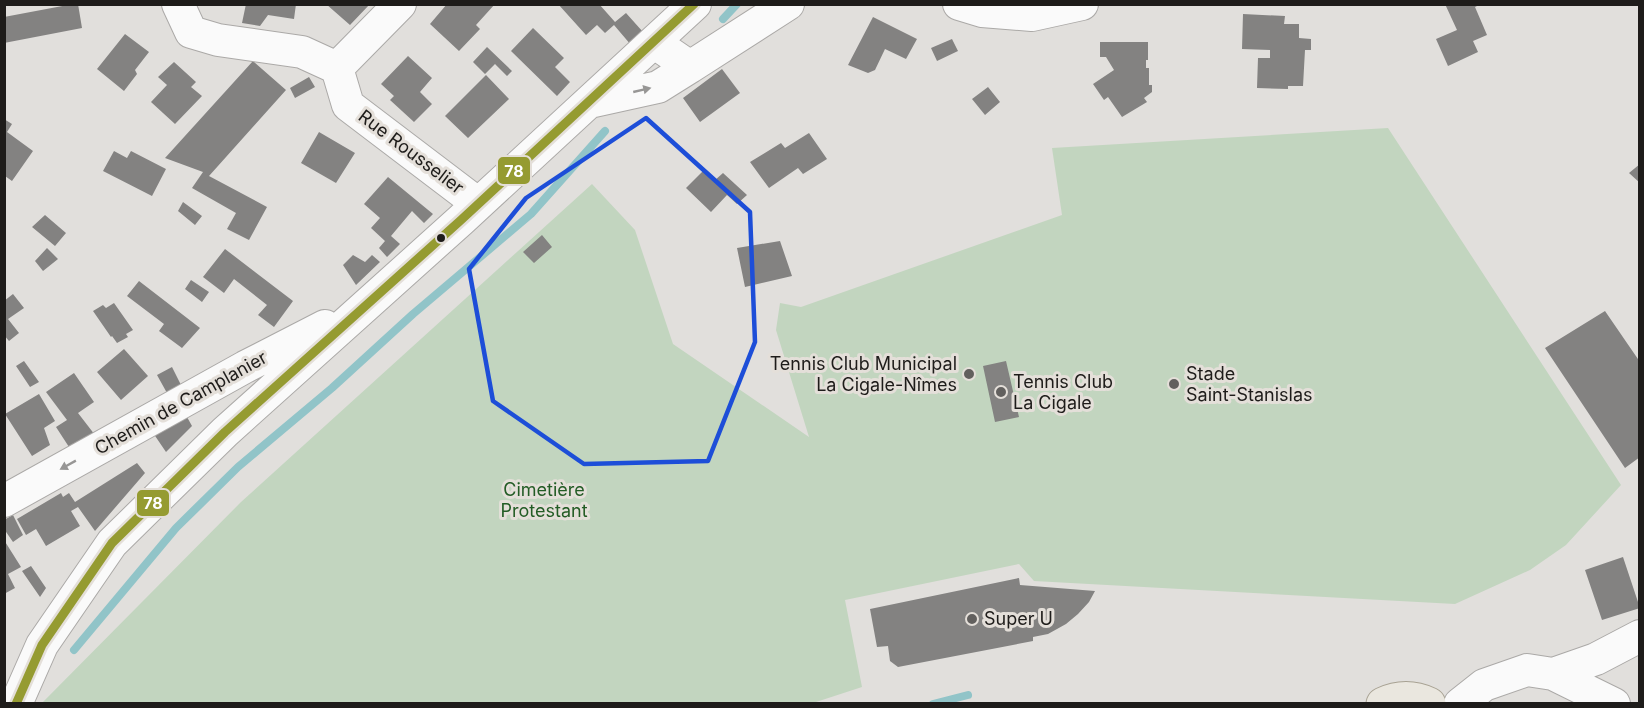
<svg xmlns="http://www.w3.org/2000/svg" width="1644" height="708" font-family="Inter,sans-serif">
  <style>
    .green { fill: #c2d5bf }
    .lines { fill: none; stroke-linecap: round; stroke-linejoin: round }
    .stream { stroke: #91c4c8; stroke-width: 8 }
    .building { fill: #838281 }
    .minor-casing { stroke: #aba9a7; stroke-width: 34 }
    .major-casing { stroke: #a8a293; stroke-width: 35 }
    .minor { stroke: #fafafa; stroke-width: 32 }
    .major { stroke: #eae7df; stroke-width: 33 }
    .bus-1-casing { stroke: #e4dfd9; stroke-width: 14 }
    .bus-1 { stroke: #959b31; stroke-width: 9 }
    .oneway { fill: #979695 }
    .marked { fill: none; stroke: #1d4ed8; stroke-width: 4.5; stroke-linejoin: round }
    .bus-dot { fill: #1e1c1a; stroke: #e4dfd9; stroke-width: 2 }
    .poi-dot { fill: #62605e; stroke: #e4dfd9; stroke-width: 2 }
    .labels { text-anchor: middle; stroke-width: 6; stroke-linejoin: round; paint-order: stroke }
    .street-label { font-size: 18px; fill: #1e1c1a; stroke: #e4dfd9 }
    .poi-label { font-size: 18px; fill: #1e1c1a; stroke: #e4dfd9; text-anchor: start }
    .park-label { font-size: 18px; fill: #235c25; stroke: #e4dfd9 }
    .line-badge { stroke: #e4dfd9; stroke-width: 2 }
    .badge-label { font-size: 16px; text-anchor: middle; font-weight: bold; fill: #fff }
  </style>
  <rect width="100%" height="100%" fill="#e1dfdc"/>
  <path class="green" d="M1388 128 1621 485 1566 545 1530 570 1455 604 1034 581 1019 564 845 600 862 687 813 703 41 704 241 502 592 184 635 230 673 344 809 437 776 330 780 303 801 307 1062 215 1052 148Z"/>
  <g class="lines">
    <path class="stream" d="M723 19 737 4
      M74 650 176 528 238 467 332 388 413 314 531 214 605 131
      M933 704 968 695"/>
  </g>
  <path class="building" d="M73 4H78L82 28 4 43V17Z
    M246 4H296L294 19 268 15 260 26 242 23Z
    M326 4H370L350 25Z
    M447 4H495L476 25 480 29 459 51 430 24Z
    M558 4H599L615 22 626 13 643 32 631 45 614 25 605 33 597 25 586 35Z
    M1445 4H1481L1475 7 1487 35 1473 41 1478 52 1448 66 1436 39 1457 30Z
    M1243 14 1285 16 1284 24H1299V38L1311 39V50H1305L1303 86H1288V89L1257 88 1258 58H1270V50L1242 49Z
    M873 17 917 39 906 59 885 49 875 70 868 73 848 65Z
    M533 28 564 58 555 67 570 82 557 96 511 51Z
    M125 34 149 52 135 70 137 74 124 91 97 69Z
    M952 39 958 51 937 61 931 48Z
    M1100 42H1148V60H1146V68H1149V85H1152V92L1144 98 1147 102 1122 117 1108 97 1104 100 1093 84 1114 70 1106 57H1100Z
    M487 47 512 71 507 76 495 64 485 74 473 62Z
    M408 56 432 78 420 92 432 104 414 122 390 100 394 96 381 84Z
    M253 61 286 90 209 176 267 207 249 240 227 229 236 213 192 188 203 172 165 158Z
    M174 62 196 82 191 87 202 96 175 124 151 102 167 85 158 77Z
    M722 69 740 93 700 122 683 98Z
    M486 75 509 99 468 138 445 116Z
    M309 77 315 87 295 98 290 88Z
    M988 87 1000 102 985 115 972 99Z
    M4 119 12 124 7 132 33 151 12 181 5 176Z
    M319 132 355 153 336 183 301 163Z
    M809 133 827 159 803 174 798 168 769 188 750 162 781 143 785 148Z
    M114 151 127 158 131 151 166 169 152 196 103 171Z
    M1640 164V183L1629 173Z
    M703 171 714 181 723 173 747 195 737 204 727 195 711 212 686 188Z
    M388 177 433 214 424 223 412 211 391 236 400 244 387 257 379 248 385 241 371 228 380 218 364 204Z
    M183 202 202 216 195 225 178 211Z
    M45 215 66 233 55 246 32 227Z
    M542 235 552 247 534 263 523 252Z
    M780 241 792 276 745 287 737 248Z
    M47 248 58 259 43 271 35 261Z
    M225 249 293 301 274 327 258 315 267 305 234 279 224 293 203 277Z
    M353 255 365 262 372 255 380 262 356 285 343 265Z
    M191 280 209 292 202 302 185 289Z
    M139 281 200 328 182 348 159 331 164 324 127 296Z
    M13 294 24 308 8 319 19 333 9 341 4 335V301Z
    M114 303 133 330 126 334 128 337 117 343 112 336 111 337 93 311 103 305 106 308Z
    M1605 311 1640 362V457L1625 468 1545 348Z
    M124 349 148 376 121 400 97 372Z
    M24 361 39 382 30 387 16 366Z
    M1006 361 1019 417 995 422 983 366Z
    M172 367 181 385 167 393 157 375Z
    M74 373 94 402 78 413 95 435 82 439 69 447 56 427 67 420 46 392Z
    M39 394 55 421 44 428 50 445 32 456 5 414Z
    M182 408 192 426 166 452 149 427Z
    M137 463 145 473 95 531 78 507 71 511 80 526 46 546 36 529 26 535 17 519 61 493 63 497 69 493 75 502Z
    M13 515 23 535 13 542 4 529V520Z
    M4 540 21 567 8 574 15 588 4 594Z
    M1623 557 1640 608 1602 620 1585 570Z
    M31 566 46 588 40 597 22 571Z
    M1019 578 1020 585 1095 591 1089 602 1078 614 1066 624 1048 634 1033 637V641L898 667 890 661 888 646 877 647 870 609Z"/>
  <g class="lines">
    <g class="minor-casing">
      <path id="minor" d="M178 4 191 32 218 40 302 52 337 68 348 105 477 203
        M959 4 982 11 1032 15 1082 4
        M655 43 690 67 788 4
        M337 68 400 4
        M590 102 658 87 690 67
        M4 501 245 367 325 326
        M1553 674 1614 704
        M16 704 42 645 112 543 225 432 461 220 695 4
        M1460 704 1484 685 1527 670 1553 674 1596 659 1640 636"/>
    </g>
    <g class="major-casing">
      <path id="major" d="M1383 704C1398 697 1414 697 1429 704"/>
    </g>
    <use href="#minor" class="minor"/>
    <use href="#major" class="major"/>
    <g class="bus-1-casing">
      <path id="bus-1" d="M16 704 42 645 112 543 225 432 461 220 694 4"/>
    </g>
    <use href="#bus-1" class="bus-1"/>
  </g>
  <defs><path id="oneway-solid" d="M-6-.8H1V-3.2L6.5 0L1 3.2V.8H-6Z" transform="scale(1.5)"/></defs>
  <g class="oneway">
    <use href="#oneway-solid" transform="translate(642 90) rotate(-13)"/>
    <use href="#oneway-solid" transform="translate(68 465) rotate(151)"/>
  </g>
  <path class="marked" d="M646 118 750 212 755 342 708 461 584 464 493 401 469 269 526 198Z"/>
  <circle class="bus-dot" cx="441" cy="238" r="5"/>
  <g class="poi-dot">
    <circle cx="969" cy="374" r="6"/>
    <circle cx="1174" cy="384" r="6"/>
    <circle cx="1001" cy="392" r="6"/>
    <circle cx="972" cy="619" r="6"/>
  </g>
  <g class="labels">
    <g class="street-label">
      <text transform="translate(411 152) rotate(37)" y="6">Rue Rousselier</text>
      <text transform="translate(181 403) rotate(-29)" y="6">Chemin de Camplanier</text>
    </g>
    <g class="poi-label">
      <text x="957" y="370" text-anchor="end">Tennis Club Municipal<tspan x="957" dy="21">La Cigale-Nîmes</tspan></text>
      <text x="1186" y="380">Stade<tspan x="1186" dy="21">Saint-Stanislas</tspan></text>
      <text x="1013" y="388">Tennis Club<tspan x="1013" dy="21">La Cigale</tspan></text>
      <text x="984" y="625">Super U</text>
    </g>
    <g class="park-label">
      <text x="544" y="496">Cimetière<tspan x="544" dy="21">Protestant</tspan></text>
    </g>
  </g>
  <g class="line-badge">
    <rect x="497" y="156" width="34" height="29" rx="6" fill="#959b31"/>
    <rect x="136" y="489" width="34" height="28" rx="6" fill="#959b31"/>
  </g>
  <g class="badge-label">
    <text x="514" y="177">78</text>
    <text x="153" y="509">78</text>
  </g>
  <rect width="1644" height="708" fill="none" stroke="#1e1c1a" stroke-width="12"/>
</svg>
